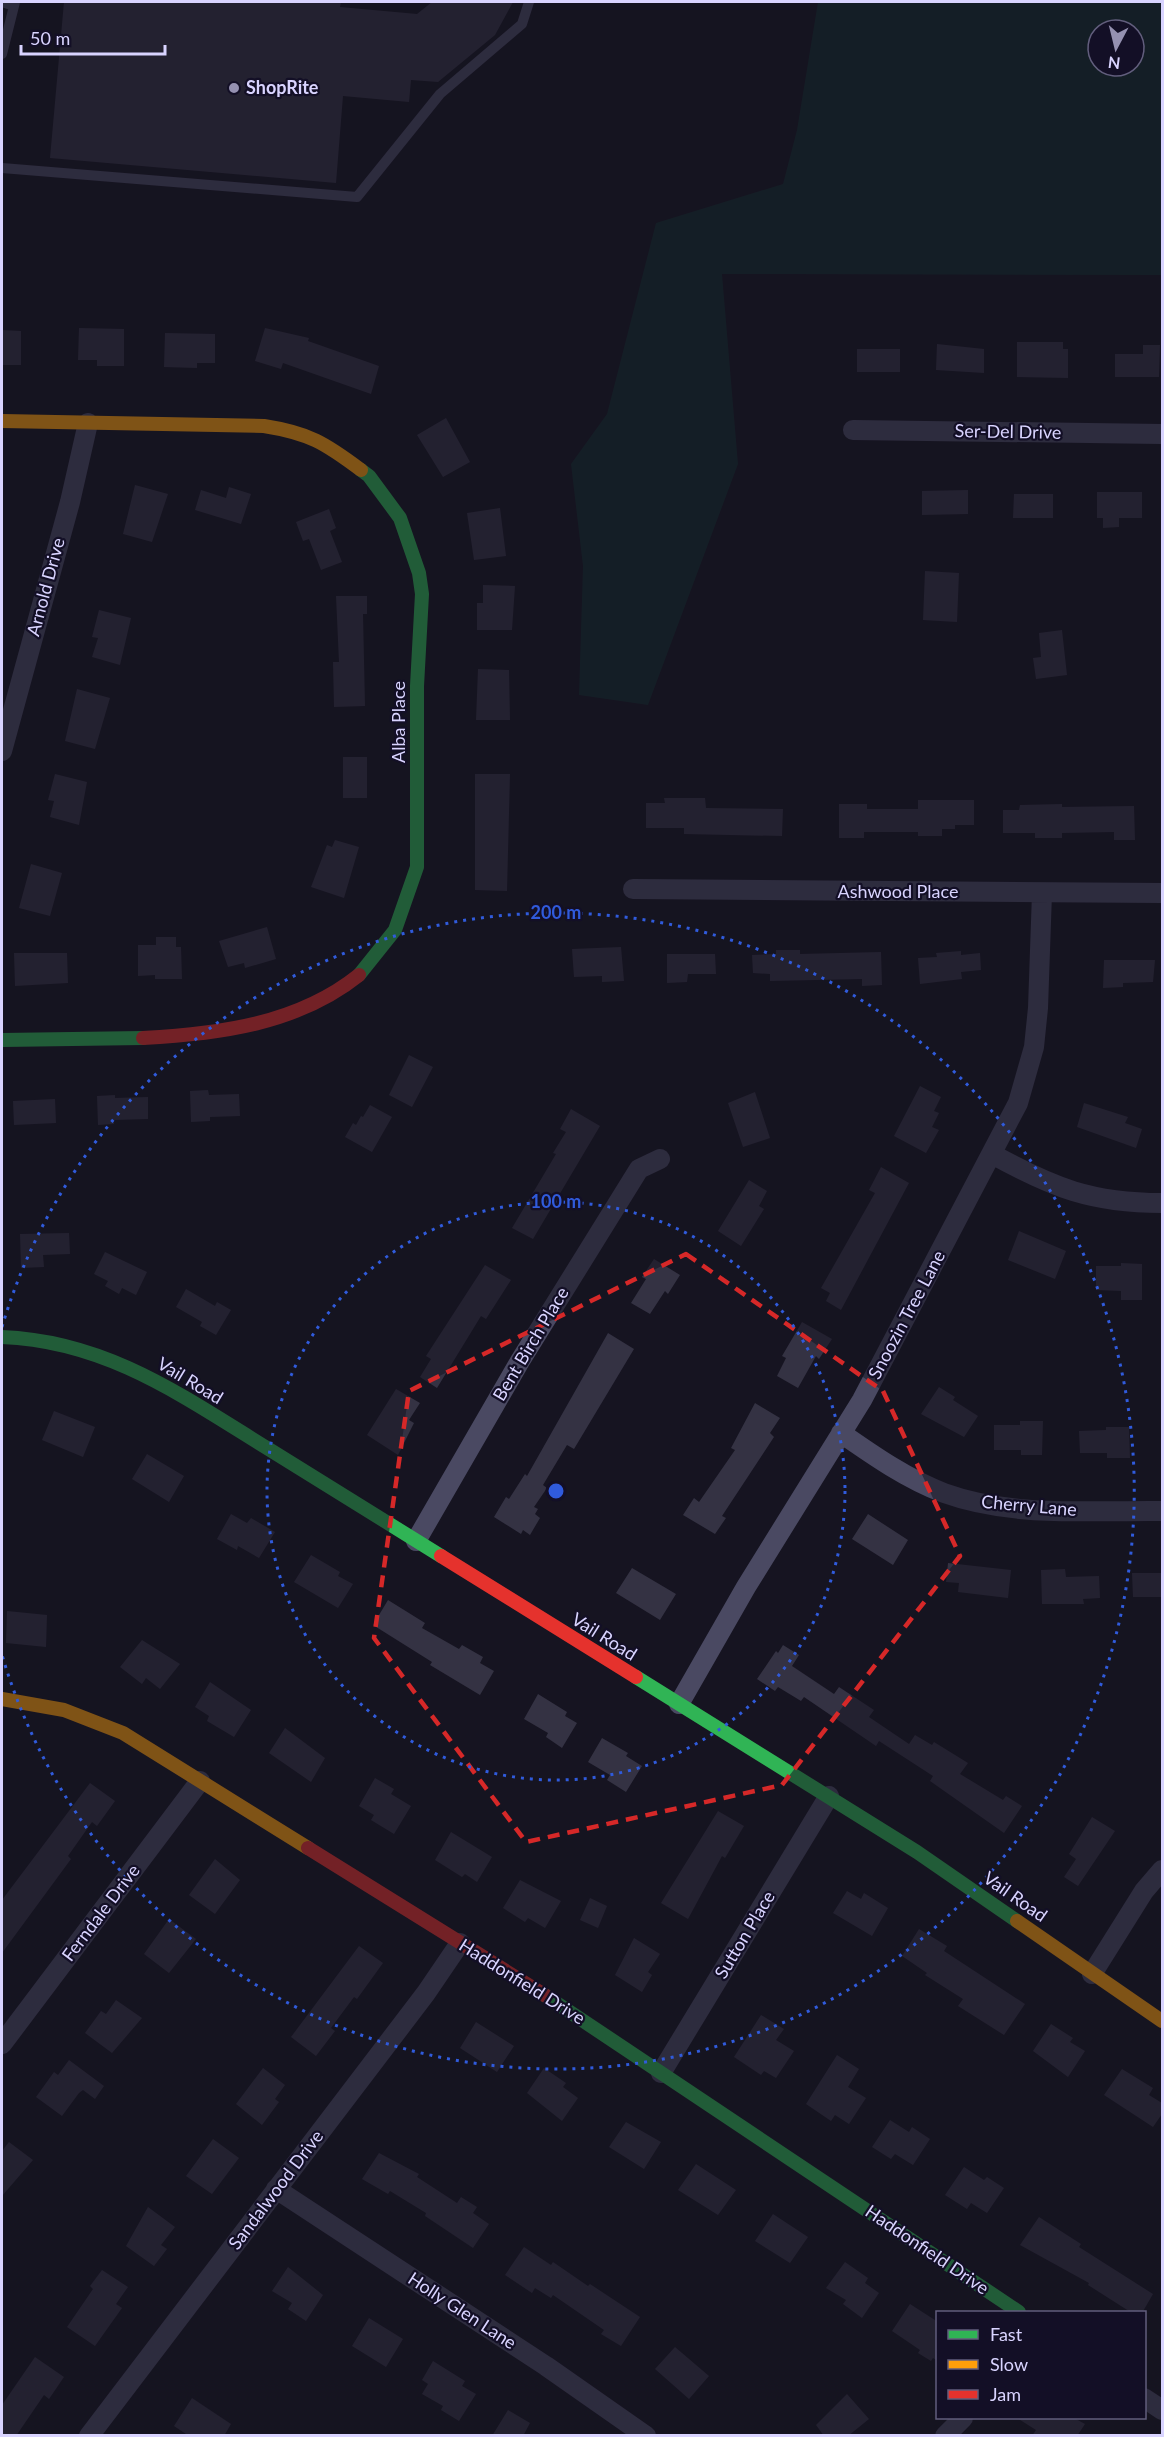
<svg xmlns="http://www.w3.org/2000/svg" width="1164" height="2437" font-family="Lato,sans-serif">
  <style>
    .green { fill: #132c2d; fill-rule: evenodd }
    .building { fill: #343243 }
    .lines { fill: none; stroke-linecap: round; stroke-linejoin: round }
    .lane { stroke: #4a4962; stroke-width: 10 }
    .street { stroke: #4a4962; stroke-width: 20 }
    .fast { stroke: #30b455; stroke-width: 14 }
    .slow { stroke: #ff9f0a; stroke-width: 14 }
    .jam { stroke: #e5322d; stroke-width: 14 }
    .marked { fill: none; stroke: #d62828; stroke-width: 4.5; stroke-dasharray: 12 8; stroke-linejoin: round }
    .ring { fill: none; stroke: #305bdc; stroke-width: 3; stroke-dasharray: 3 6 }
    .poi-dot { fill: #9591b1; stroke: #130f26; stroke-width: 2 }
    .labels { text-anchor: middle; stroke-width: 4.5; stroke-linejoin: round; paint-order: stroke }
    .poi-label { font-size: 18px; font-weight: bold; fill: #d9d4ff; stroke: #130f26; text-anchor: start }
    .street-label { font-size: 18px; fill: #d9d4ff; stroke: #130f26 }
    .centre { fill: #305bdc; stroke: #130f26; stroke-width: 3 }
    .ring-label { font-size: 18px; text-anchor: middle; font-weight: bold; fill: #305bdc; stroke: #130f26; stroke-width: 4.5; stroke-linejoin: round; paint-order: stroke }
  </style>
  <rect width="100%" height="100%" fill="#161421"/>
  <path class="green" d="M818 2H1162V275L722 274 738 464 648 705 579 695 583 566 571 464 607 414 656 223 783 184 797 130ZM1098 30H1134V66H1098Z"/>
  <path class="building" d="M64 2H341L340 7 417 14 432 2H513L495 35 438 82 411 80 409 102 343 96 336 183 50 158Z
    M79 328 124 329V366H97V360H78Z
    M265 328 309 338 308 341 379 366 371 394 283 363 281 369 255 361Z
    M2 330 21 331V365H2Z
    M165 333 215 334V363H197V368L164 367Z
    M1017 342H1063V349H1068V378L1017 377Z
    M937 344 984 349V373L936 370Z
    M1143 345H1160L1159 377H1115V354H1143Z
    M857 349H900V372H857Z
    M446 418 470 462 443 477 417 435Z
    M135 485 168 494 152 542 123 534Z
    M229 487 251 494 241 524 195 510 201 490 226 498Z
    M968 490V514L922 515V491Z
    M1097 492H1142V518H1119V527L1103 528V518H1097Z
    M1014 494H1053V518H1013Z
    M500 508 506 556 474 560 467 513Z
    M329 509 336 528 330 531 342 562 321 570 309 539 303 541 296 522Z
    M925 571 959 573 957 622 923 620Z
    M483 585 515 586 512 630H477V603H483Z
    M336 596H367V614H363L365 706 334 707 333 662H339Z
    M99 610 131 618 120 665 92 657 98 638 92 637Z
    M1062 630 1067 675 1036 679 1033 658 1041 657 1039 633Z
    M478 669 509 670 510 720H476Z
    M77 689 110 698 95 749 65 741Z
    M343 757H367V798H343Z
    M55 774 87 782 79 825 50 817 54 801 48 800Z
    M475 774H510L507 891 475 890Z
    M664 798H705L706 808 783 809 782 836 684 834V828H646V803H665Z
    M918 800H974V825H955V829H942V836H918V832H864V838H839V804H867V809H918Z
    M1062 804V807L1134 806 1135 840H1114V832L1062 833V838H1035V833H1003V810H1019L1020 805Z
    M335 840 359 847 344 898 311 887 327 845 332 847Z
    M31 864 62 873 50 916 19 908Z
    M267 927 276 959 245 968 244 963 228 967 219 941Z
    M156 937H176V947H181L182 979H155V975L138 976V945H156Z
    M621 947 624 981 602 982V976L574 977 572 949Z
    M776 950H800V954L881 952 882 985 862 986V979L770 981V974L753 973 752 955 776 954Z
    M961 951V955L980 953 981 970 961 972 962 979 920 984 918 958 937 957 936 953Z
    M14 953H67L68 983 15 986Z
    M667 954H715L716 974H688L687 982 667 983Z
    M1104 960H1155L1153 982 1123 983V987L1103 988Z
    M409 1055 433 1067 412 1107 389 1095Z
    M920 1086 941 1097 934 1111 939 1113 932 1127 939 1130 926 1153 894 1136Z
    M208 1090 209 1095 239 1094 240 1116 210 1117V1121L191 1122 190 1091Z
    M755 1092 770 1138 743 1147 728 1103Z
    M115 1095V1098L148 1097V1119L114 1120V1124L98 1125 97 1096Z
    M55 1099 56 1123 14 1125 13 1101Z
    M1084 1103 1128 1117 1125 1123 1142 1129 1136 1148 1077 1127Z
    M370 1105 392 1117 372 1152 345 1137 353 1123 356 1125 361 1116 363 1117Z
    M571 1109 600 1126 533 1239 512 1228 556 1154 553 1153 566 1132 560 1129Z
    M881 1167 909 1183 841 1310 826 1301 830 1293 821 1288 875 1193 869 1190Z
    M749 1180 767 1191 759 1206 764 1209 741 1246 718 1231Z
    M1019 1231 1066 1251 1055 1279 1008 1260Z
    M69 1233 70 1254 43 1255 44 1267 21 1268 20 1234Z
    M105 1252 147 1272 136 1295 122 1288 119 1294 105 1286 108 1281 94 1274Z
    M654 1259 680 1275 668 1294 665 1291 650 1314 631 1303 646 1279 642 1277Z
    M1121 1263 1142 1264V1300H1121V1291L1096 1290V1266H1121Z
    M485 1265 511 1280 486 1319 481 1316 437 1388 420 1377 431 1359 426 1356Z
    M186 1289 215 1306 217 1302 231 1310 216 1335 200 1326 202 1322 176 1307Z
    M802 1322 832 1339 819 1359 816 1356 798 1388 777 1376 786 1358 782 1356Z
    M608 1333 634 1349 574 1449 567 1445 543 1485 547 1488 534 1507 538 1509 535 1514 540 1518 530 1535 523 1530 521 1534 494 1517 506 1497 509 1499 525 1474 527 1476Z
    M939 1387 955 1397 953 1400 978 1416 964 1437 921 1414Z
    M396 1389 420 1403 409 1420 414 1423 398 1455 367 1435Z
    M755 1403 780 1418 770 1433 774 1437 722 1516 726 1518 715 1534 683 1515 694 1498 699 1502 735 1450 731 1448Z
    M54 1411 95 1427 83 1457 42 1440Z
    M1020 1421H1043L1042 1455H1021V1450H994V1425H1020Z
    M1106 1427H1129L1130 1458H1107V1453H1080L1079 1431 1106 1430Z
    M147 1454 184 1476 169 1502 132 1479Z
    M231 1514 247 1523 251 1518 275 1532 259 1558 238 1546 237 1550 217 1539Z
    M868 1514 908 1540 893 1565 852 1539Z
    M311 1555 340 1572 338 1576 353 1584 338 1608 294 1582Z
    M948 1563 1011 1570 1008 1598 958 1592 959 1583 946 1582Z
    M632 1568 676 1594 660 1620 616 1593Z
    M1065 1569 1066 1577 1099 1576 1100 1598 1083 1599 1084 1604H1042L1041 1570Z
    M1132 1573H1162V1597H1133Z
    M388 1600 425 1623 422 1628 459 1649 462 1645 483 1657 480 1663 494 1671 480 1695 430 1665 432 1662 373 1625Z
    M7 1611 47 1615 46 1647 6 1643Z
    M142 1640 180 1664 160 1689 146 1678 142 1684 120 1667Z
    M783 1645 799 1655 792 1666 834 1694 839 1687 874 1710 869 1717 909 1744 915 1735 932 1745 934 1742 968 1763 960 1774 1003 1800 1006 1796 1022 1806 1004 1833 930 1781 933 1776 879 1741 876 1746 804 1697 801 1701 778 1687 775 1691 757 1679 776 1651 778 1653Z
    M210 1682 251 1710 234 1737 207 1721 209 1716 195 1707Z
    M538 1694 567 1712 565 1716 577 1723 562 1748 546 1737 548 1733 524 1719Z
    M285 1728 325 1758 311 1782 269 1753Z
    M602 1738 628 1753 626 1756 642 1766 626 1792 607 1780 610 1775 588 1762Z
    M375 1778 394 1789 391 1794 411 1806 394 1834 371 1820 374 1815 359 1806Z
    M90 1783 115 1801 97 1826 92 1822 68 1856 71 1859 2 1953V1900Z
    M718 1811 744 1826 725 1858 722 1856 688 1919 661 1903Z
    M1092 1817 1115 1831 1078 1886 1064 1877 1076 1859 1069 1854Z
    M451 1832 492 1857 477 1882 465 1874 462 1877 435 1860Z
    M215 1859 240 1880 215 1914 189 1895Z
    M520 1880 561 1901 545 1928 528 1918 525 1922 503 1908Z
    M847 1891 861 1899 864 1893 888 1908 872 1936 833 1913Z
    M590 1898 607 1906 598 1928 580 1920Z
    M169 1919 196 1939 169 1973 144 1954Z
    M919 1929 947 1946 944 1951 1025 2004 1004 2035 958 2006 963 1999 925 1975 927 1973 902 1956Z
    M634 1938 660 1954 648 1972 652 1975 642 1992 615 1975Z
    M359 1946 383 1963 357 1999 354 1997 331 2028 335 2031 316 2056 291 2037Z
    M116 2000 142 2018 112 2053 85 2033 101 2011 106 2014Z
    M761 2015 784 2029 776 2040 794 2051 776 2078 764 2071 761 2075 734 2057Z
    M476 2022 514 2046 497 2072 460 2048Z
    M1051 2024 1073 2038 1070 2042 1085 2051 1068 2077 1033 2051Z
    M837 2055 859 2069 848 2087 866 2098 849 2124 835 2115 831 2121 806 2104Z
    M69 2060 104 2086 95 2099 83 2090 79 2093 62 2116 36 2097 54 2072 58 2075Z
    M263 2068 285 2085 275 2099 279 2102 262 2125 236 2104Z
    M544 2068 566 2083 563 2087 578 2098 562 2121 527 2093Z
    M1122 2069 1153 2088 1149 2095 1162 2103V2114L1153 2127 1104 2095Z
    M890 2120 909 2132 912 2127 930 2139 913 2165 895 2154 891 2159 872 2147Z
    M626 2122 661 2142 644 2169 609 2147Z
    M213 2139 239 2158 212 2194 186 2176Z
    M9 2142 33 2160 2 2196V2151Z
    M379 2153 419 2174 417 2177 457 2203 461 2197 477 2207 473 2213 489 2224 473 2248 425 2216 426 2213 390 2191 388 2194 362 2179Z
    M696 2164 736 2190 718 2215 678 2190Z
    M964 2167 984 2180 987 2177 1004 2188 987 2213 971 2203 967 2209 945 2195Z
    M148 2207 175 2227 161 2245 167 2249 154 2266 126 2246Z
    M773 2214 808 2237 790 2263 755 2241Z
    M1039 2217 1081 2244 1079 2247 1153 2294 1142 2313H1132L1088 2285 1089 2283 1020 2245Z
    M524 2247 551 2265 553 2262 588 2286 590 2284 640 2317 621 2346 601 2334 604 2330 553 2295 551 2298 535 2288 532 2293 505 2275Z
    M845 2262 868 2278 865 2283 879 2293 862 2318 843 2304 846 2300 826 2288Z
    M288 2267 323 2295 306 2321 288 2309 292 2303 272 2291Z
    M102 2270 128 2287 116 2304 122 2308 95 2346 67 2327 93 2289 90 2286Z
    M910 2304 938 2322V2361L933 2358 931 2361 918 2353 920 2350 892 2331Z
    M369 2318 403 2339 386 2367 352 2346Z
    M675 2347 709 2376 689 2399 655 2369Z
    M35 2357 64 2377 49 2399 44 2395 16 2436H2V2405Z
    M433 2361 465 2381 462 2386 476 2394 459 2421 441 2410 443 2406 422 2394 428 2384 422 2380Z
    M847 2394 869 2419 848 2436H824L816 2425Z
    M192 2398 231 2424 224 2436H189L174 2426Z
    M508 2410 530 2423 523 2436H492Z
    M1017 2418H1074L1085 2424 1077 2436H1032L1036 2430Z"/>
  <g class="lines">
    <path class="lane" d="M2 2 14 6
      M2 54 15 2
      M2 168 357 197 440 94 522 24 529 2"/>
    <path class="street" d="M853 430 1162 434
      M2 751 70 502 88 423
      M633 889 1162 893
      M992 1154C1053 1188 1092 1203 1162 1203
      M841 1433C874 1456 907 1479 944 1493 1013 1518 1091 1510 1162 1511
      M416 1541 520 1361 639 1169 660 1159
      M679 1704 746 1587 862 1400 1018 1103 1034 1047 1038 1008 1042 893
      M1092 1974 1144 1891 1162 1870
      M2 2044 200 1781
      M661 2073 829 1796
      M276 2189 546 2366 646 2436
      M1144 2398 1162 2410
      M89 2436 426 1993 460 1943
      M945 2436 963 2418"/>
    <path class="fast" d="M359 975 395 930 417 867V686L422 594 419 573 400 518 369 476 361 470
      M2 1040 143 1038
      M2 1337C106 1341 181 1395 267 1448 325 1484 383 1520 441 1556
      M636 1677 917 1852 1017 1921
      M546 1996 1019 2312"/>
    <path class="slow" d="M2 421 264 426C309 433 325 443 361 470
      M2 1699 64 1710 123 1733 308 1848
      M1017 1921 1162 2021"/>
    <path class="jam" d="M143 1038C219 1034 298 1024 359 975
      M441 1556 636 1677
      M308 1848 546 1996"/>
  </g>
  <path d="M0 0H1164V2437H0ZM686 1254 883 1391 960 1556 782 1785 526 1842 374 1638 409 1391Z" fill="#161421" fill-opacity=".55" fill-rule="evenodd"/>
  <path class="marked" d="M686 1254 883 1391 960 1556 782 1785 526 1842 374 1638 409 1391Z"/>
  <g class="ring">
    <circle cx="556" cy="1491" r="289"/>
    <path d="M2 1327A578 578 0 1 1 2 1655"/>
  </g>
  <circle class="poi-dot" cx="234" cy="88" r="6"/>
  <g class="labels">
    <g class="poi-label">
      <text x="246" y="94">ShopRite</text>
    </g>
    <g class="street-label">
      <text transform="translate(1008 432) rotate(1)" y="6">Ser-Del Drive</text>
      <text transform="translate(46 587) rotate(-75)" y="6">Arnold Drive</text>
      <text transform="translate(399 722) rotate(-90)" y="6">Alba Place</text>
      <text x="898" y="898">Ashwood Place</text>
      <text transform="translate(907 1315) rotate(-62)" y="6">Snoozin Tree Lane</text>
      <text transform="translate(531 1344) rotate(-59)" y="6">Bent Birch Place</text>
      <text transform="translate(190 1381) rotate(31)" y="6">Vail Road</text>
      <text transform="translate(1029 1506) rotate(5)" y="6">Cherry Lane</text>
      <text transform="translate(604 1637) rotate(32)" y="6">Vail Road</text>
      <text transform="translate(1015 1897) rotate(35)" y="6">Vail Road</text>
      <text transform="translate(101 1913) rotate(-53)" y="6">Ferndale Drive</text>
      <text transform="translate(745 1935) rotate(-59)" y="6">Sutton Place</text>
      <text transform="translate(522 1982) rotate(32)" y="6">Haddonfield Drive</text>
      <text transform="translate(276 2190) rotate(-53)" y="6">Sandalwood Drive</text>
      <text transform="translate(927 2250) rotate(34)" y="6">Haddonfield Drive</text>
      <text transform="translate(462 2311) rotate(33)" y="6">Holly Glen Lane</text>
    </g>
  </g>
  <circle cx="556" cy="1491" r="9" class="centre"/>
  <g class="ring-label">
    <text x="556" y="919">200 m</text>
    <text x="556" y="1208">100 m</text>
  </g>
  <rect width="1164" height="2437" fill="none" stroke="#d9d4ff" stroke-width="6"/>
  <rect x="936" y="2311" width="210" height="108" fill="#130f26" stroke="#625e7d" stroke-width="1.5"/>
  <rect x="948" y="2330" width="30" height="9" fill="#30b455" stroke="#625e7d" stroke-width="1.5"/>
  <text x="990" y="2341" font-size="18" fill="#d9d4ff">Fast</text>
  <rect x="948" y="2360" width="30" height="9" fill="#ff9f0a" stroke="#625e7d" stroke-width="1.5"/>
  <text x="990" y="2371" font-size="18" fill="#d9d4ff">Slow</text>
  <rect x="948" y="2390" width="30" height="9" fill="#e5322d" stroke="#625e7d" stroke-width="1.5"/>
  <text x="990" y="2401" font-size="18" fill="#d9d4ff">Jam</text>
  <g transform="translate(1116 48) rotate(187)"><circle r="28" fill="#130f26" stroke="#625e7d" stroke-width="1.5"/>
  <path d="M0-4.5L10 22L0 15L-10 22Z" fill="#9591b1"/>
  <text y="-9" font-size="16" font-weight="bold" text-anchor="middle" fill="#d9d4ff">N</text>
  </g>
  <path d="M21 45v9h144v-9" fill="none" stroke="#d9d4ff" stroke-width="3"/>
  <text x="30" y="45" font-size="18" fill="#d9d4ff" stroke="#130f26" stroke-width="4.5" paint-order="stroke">50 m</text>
</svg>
